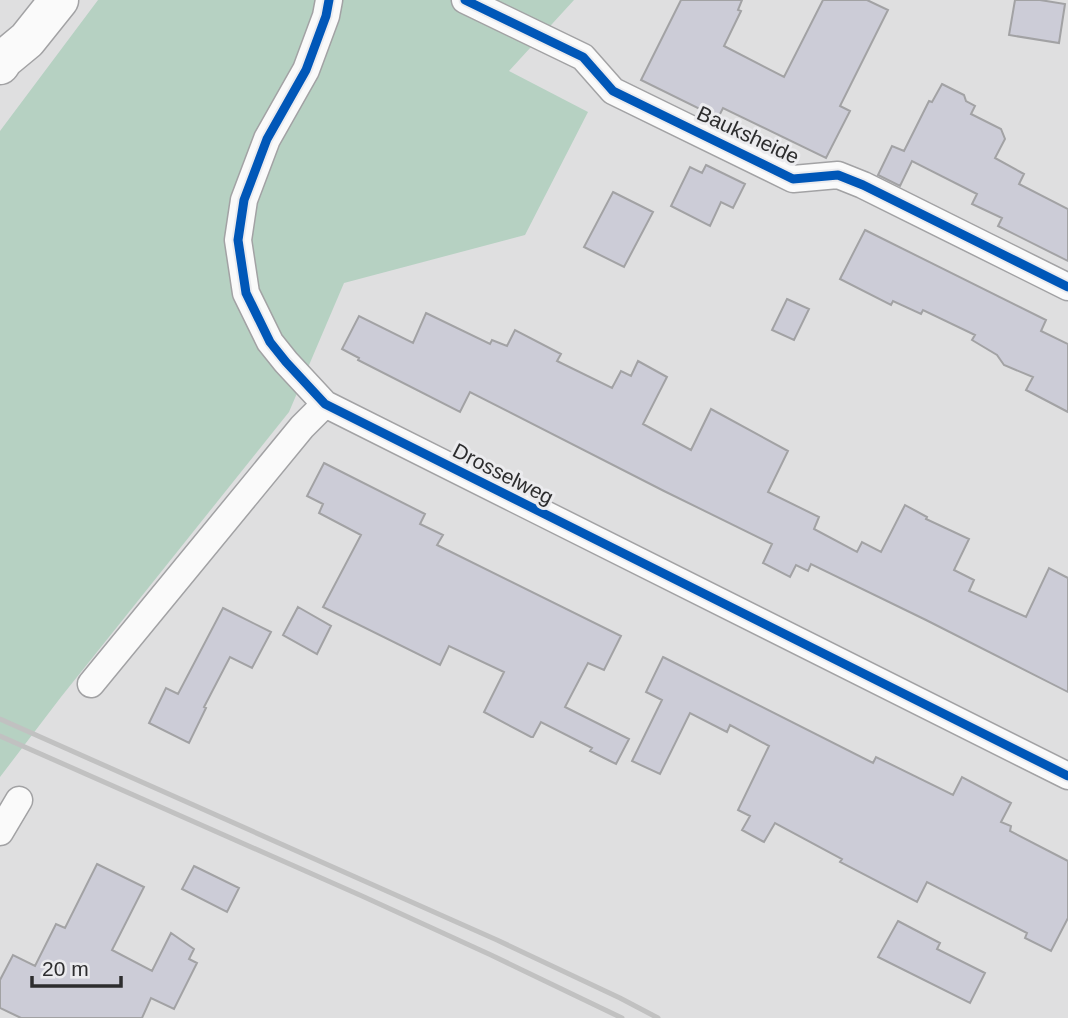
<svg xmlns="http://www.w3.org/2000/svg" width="1068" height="1018" font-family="Arial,sans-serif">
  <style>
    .green { fill: #b6d1c2 }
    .building { fill: #ccccd7; stroke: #a2a2a4; stroke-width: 2 }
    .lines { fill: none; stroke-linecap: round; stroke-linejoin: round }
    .minor-casing { stroke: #a2a2a4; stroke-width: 29 }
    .secondary-casing { stroke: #a2a2a4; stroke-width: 41 }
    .minor { stroke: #fafafa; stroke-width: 26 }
    .secondary { stroke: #fafafa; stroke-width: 38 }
    .rail { stroke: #c1c1c1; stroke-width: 5 }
    .cycleway-casing { stroke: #ebebee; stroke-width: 13 }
    .cycleway { stroke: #0057b8; stroke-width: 9 }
    .labels { text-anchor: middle; stroke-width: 6; stroke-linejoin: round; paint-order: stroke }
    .street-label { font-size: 21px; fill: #2d2d2e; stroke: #ebebee }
  </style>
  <rect width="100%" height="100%" fill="#dfdfe0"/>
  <path class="green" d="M98 0H574L509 71 588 112 525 235 344 283 289 412 61 697 0 777V131Z"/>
  <path class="building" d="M681 0H742L738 10 741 11 724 46 784 77 823 0H867L888 10 840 106 850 111 826 158 723 108 718 118 641 80Z
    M1015 0H1040L1065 4 1059 43 1009 35Z
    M942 84 964 95 966 101 975 106 971 114 1001 129 1005 139 995 158 1024 174 1019 184 1068 209V261L998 226 1002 218 972 204 977 194 912 161 900 186 878 175 892 146 904 151 929 101 932 102Z
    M706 165 745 184 733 208 721 202 710 226 671 206 690 167 702 173Z
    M613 192 653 212 624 267 584 247Z
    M865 230 1046 320 1041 331 1068 344V412L1026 390 1033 377 1004 365 997 355 972 340 975 335 923 310 921 314 893 301 891 305 840 279Z
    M787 299 809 309 794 340 772 330Z
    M426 313 490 344 492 340 507 346 515 330 561 354 557 361 612 388 621 371 631 376 638 361 667 377 643 424 691 450 711 409 788 451 768 492 819 517 814 529 857 552 862 542 881 552 905 505 927 517 926 519 969 539 954 570 974 580 969 591 1026 617 1049 568 1068 578V692L926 620 811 564 808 571 796 565 790 577 763 563 772 544 664 491 470 392 460 412 358 360 359 358 342 349 359 316 413 343Z
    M324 463 425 514 420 524 443 535 437 545 621 636 604 670 588 663 565 707 629 739 616 764 590 751 592 748 541 722 533 737H531L484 712 504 672 449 646 440 665 323 607 361 535 319 513 323 504 307 496Z
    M298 607 331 626 317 654 283 635Z
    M223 608 271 632 252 668 230 657 204 707 206 708 189 743 149 723 166 688 178 694Z
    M663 657 873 763 876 757 953 795 962 777 1011 803 1001 822 1011 826 1010 831 1068 861V918L1051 951 1025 938 1027 933 927 882 917 902 840 862 842 859 775 823 764 842 742 830 750 816 738 810 769 746 730 725 727 732 690 713 660 774 632 761 662 700 646 692Z
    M97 864 144 887 112 950 152 971 171 933 194 949 189 959 197 963 174 1009 151 998 142 1018H21L0 1008V980L13 955 35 966 56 924 65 928Z
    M194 866 239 888 227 912 182 889Z
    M898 921 940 943 937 949 985 973 970 1003 878 957Z"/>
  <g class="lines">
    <g class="minor-casing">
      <path id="minor" d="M329 0 326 16 306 70 267 139 244 200 238 240 246 293 270 342 286 362 325 404 1068 776
        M465 0 583 57 613 91 793 179 838 175 863 185 1068 287
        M91 684 302 427 325 404
        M0 832 19 800"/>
    </g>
    <g class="secondary-casing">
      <path id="secondary" d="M0 65 4 59 27 40 59 0"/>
    </g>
    <use href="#minor" class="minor"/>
    <use href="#secondary" class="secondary"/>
    <path class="rail" d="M0 719 497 940 620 998 658 1018
      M0 736 362 896 491 955 622 1018"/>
    <g class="cycleway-casing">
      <path id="cycleway" d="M329 0 326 16 306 70 267 139 244 200 238 240 246 293 270 342 286 362 325 404 1068 776
        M465 0 583 57 613 91 793 179 838 175 863 185 1068 287"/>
    </g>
    <use href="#cycleway" class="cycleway"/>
  </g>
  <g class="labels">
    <g class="street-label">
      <text transform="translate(748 135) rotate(25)" y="7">Bauksheide</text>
      <text transform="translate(503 474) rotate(27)" y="7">Drosselweg</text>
    </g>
  </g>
  <path d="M32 976v10h89v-10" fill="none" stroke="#2d2d2e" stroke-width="3.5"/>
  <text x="42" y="976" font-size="21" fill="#2d2d2e" stroke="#ebebee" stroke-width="5" paint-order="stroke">20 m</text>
</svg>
